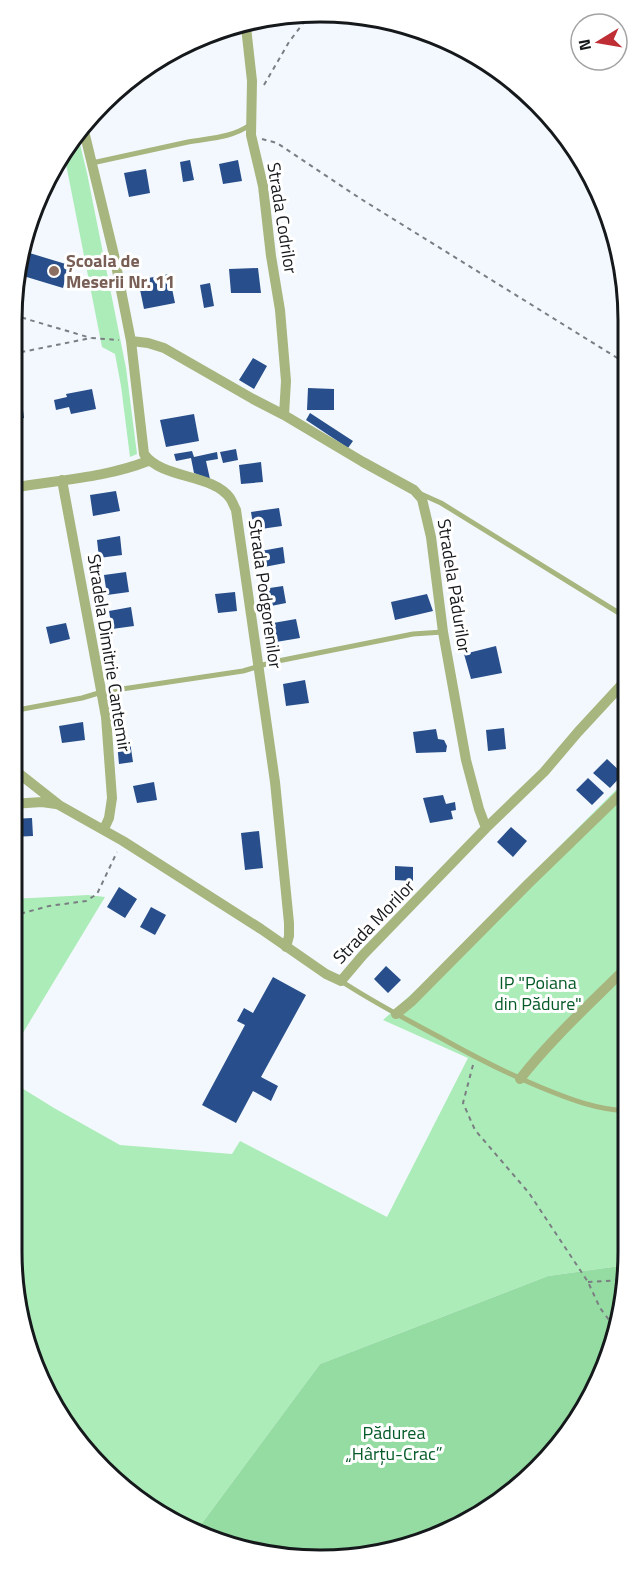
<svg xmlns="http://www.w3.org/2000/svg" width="641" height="1573" font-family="'Titillium Web',sans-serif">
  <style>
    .green { fill: #acecb8 }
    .forest { fill: #94dca2 }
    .building { fill: #284f8b }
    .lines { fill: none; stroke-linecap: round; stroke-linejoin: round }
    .path { stroke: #7a7e83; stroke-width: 2; stroke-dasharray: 4.5 4.5; stroke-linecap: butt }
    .lane { stroke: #a7b57e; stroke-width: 5 }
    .street { stroke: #a7b57e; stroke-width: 10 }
    .education-dot { fill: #8d6e63; stroke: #fff; stroke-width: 2 }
    .labels { text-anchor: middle; stroke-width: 6; stroke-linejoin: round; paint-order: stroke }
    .street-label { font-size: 18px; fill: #16191c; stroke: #fff }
    .education-label { font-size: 18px; font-weight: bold; fill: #785e54; stroke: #fff; text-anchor: start }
    .park-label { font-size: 18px; fill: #045a26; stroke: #fff }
    .rim { fill: none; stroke: #16191c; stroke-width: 3 }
  </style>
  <rect width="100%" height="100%" fill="#f3f8fe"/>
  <path class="green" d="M78 136 87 173 126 368 137 454 130 457 121 386 115 354 102 347 65 159Z
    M628 778 629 1252 627 1265 548 1276 320 1364 197 1530 167 1520 88 1456 28 1352 12 1252V1082L54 1108 120 1145 232 1154 240 1141 387 1217 468 1058 383 1020 415 991Z
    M88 895 105 897 12 1051V899Z"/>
  <path class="forest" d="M627 1265 613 1351 565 1441 475 1519 381 1555 280 1558 197 1530 320 1364 548 1276Z"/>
  <path class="building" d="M190 160 194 180 183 182 180 162Z
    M238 160 242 181 223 184 219 164Z
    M146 169 150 193 129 197 124 173Z
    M23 251 69 265 63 288 20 275Z
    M258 268 261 293H231L229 269Z
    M169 274 175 303 144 309 138 280Z
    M210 283 214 306 204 308 200 285Z
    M253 358 267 366 254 389 239 380Z
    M308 388 334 389V410H307Z
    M92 389 96 409 71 414 69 407 56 410 54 400 67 397 66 394Z
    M22 402 24 418 12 421V404Z
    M310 413 353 441 348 448 306 420Z
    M194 414 199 441 166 447 160 420Z
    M236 449 238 460 223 463 220 452Z
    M192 451 194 457 217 452 218 459 206 461 210 479 194 473 191 458 176 461 174 454Z
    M261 462 263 482 241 484 239 465Z
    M116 491 120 511 93 516 90 495Z
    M279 508 282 526 254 530 251 512Z
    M120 536 122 555 99 558 97 540Z
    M283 547 285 563 264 567 261 551Z
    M126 572 129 592 107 595 104 575Z
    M283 586 286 603 266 607 263 589Z
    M235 592 237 611 218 613 215 594Z
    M427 594 433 611 395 620 391 602Z
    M131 607 134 626 112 629 109 611Z
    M296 619 300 638 276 642 273 623Z
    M66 623 70 639 50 644 46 627Z
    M496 646 502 673 471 679 464 654Z
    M305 680 309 703 286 706 283 684Z
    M83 722 85 740 62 743 59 726Z
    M504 728 506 749 488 751 486 730Z
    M436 729 438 739 444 740 447 746 446 752 416 753 413 732Z
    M130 742 133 762 119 764 117 743Z
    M607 759 623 774 610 788 593 773Z
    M588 778 604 793 592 805 576 790Z
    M154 782 157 800 137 803 133 786Z
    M443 795 446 804 455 802 456 810 451 811 453 819 430 823 423 798Z
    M32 818 33 836 12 837V819Z
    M511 827 527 841 513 857 497 842Z
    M259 831 263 868 245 870 241 833Z
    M395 866 413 867V881L395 880Z
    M119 887 137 899 125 918 107 907Z
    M151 907 166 915 155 935 140 927Z
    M386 966 401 980 388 993 374 979Z
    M273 977 306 995 261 1077 278 1086 271 1101 253 1091 236 1123 202 1105 245 1025 237 1021 244 1008 253 1013Z"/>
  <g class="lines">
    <path class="path" d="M264 85 289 42 310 14
      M262 139 277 143 361 199 627 364
      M13 315 91 338
      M12 354 91 338 119 340
      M12 916 49 906 86 901 97 894 117 852
      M473 1065 463 1103 475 1130 529 1193 588 1282 600 1308 616 1329
      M588 1282 625 1280"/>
    <path class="lane" d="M92 163C124 156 156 149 188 142 210 138 231 138 250 125
      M421 494 441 503 627 618
      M12 711 82 698 102 692 243 671 273 662 413 634 443 632
      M341 981C373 1002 407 1020 441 1038 473 1056 506 1073 540 1087 569 1099 597 1110 629 1111"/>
    <path class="street" d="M246 27 252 81 251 135 263 186 271 256 280 310 286 381 284 415
      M83 127 114 255 131 341 144 454C163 480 212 473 230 498 232 501 234 506 236 510L275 782 289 923V936L286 947
      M131 341 148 343 164 348 253 399 284 415 363 462 414 490 422 499 431 537 443 632 466 760 479 809 486 828
      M62 480 106 717 112 798 109 818 104 829
      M12 488C57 480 105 478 148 461
      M12 768 59 805 123 841 261 929 326 974 341 981 363 955 486 828 544 772 578 732 627 679
      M12 804 42 802 56 804
      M396 1014 412 1001 529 883 628 787
      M520 1079C552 1038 591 1003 628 966"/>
  </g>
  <circle class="education-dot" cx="54" cy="271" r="6"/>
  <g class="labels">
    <g class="street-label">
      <text transform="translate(282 218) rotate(81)" y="6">Strada Codrilor</text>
      <text transform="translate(454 586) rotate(81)" y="6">Stradela Pădurilor</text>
      <text transform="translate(265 594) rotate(82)" y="6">Strada Podgorenilor</text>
      <text transform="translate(109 653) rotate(81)" y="6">Stradela Dimitrie Cantemir</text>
      <text transform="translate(374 922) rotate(-46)" y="6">Strada Morilor</text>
    </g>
    <g class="education-label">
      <text x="66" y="267">Şcoala de<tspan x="66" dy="21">Meserii Nr. 11</tspan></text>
    </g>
    <g class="park-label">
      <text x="538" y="989">IP "Poiana<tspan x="538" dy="21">din Pădure"</tspan></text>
      <text x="394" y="1439">Pădurea<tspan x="394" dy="21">„Hârțu-Crac”</tspan></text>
    </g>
  </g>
  <path d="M0 0H641V1573H0ZM320 22H320A298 298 0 0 1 618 320V1252A298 298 0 0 1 320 1550H320A298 298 0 0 1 22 1252V320A298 298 0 0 1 320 22Z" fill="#fff" fill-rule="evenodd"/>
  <path class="rim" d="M320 22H320A298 298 0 0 1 618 320V1252A298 298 0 0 1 320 1550H320A298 298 0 0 1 22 1252V320A298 298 0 0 1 320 22Z"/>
  <g transform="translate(599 42) rotate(259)"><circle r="28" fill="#ffffff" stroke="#a2a3a4" stroke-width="1.5"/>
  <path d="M0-4.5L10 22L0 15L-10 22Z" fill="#be2e34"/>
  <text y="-9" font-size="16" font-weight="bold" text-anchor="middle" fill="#16191c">N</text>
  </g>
</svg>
